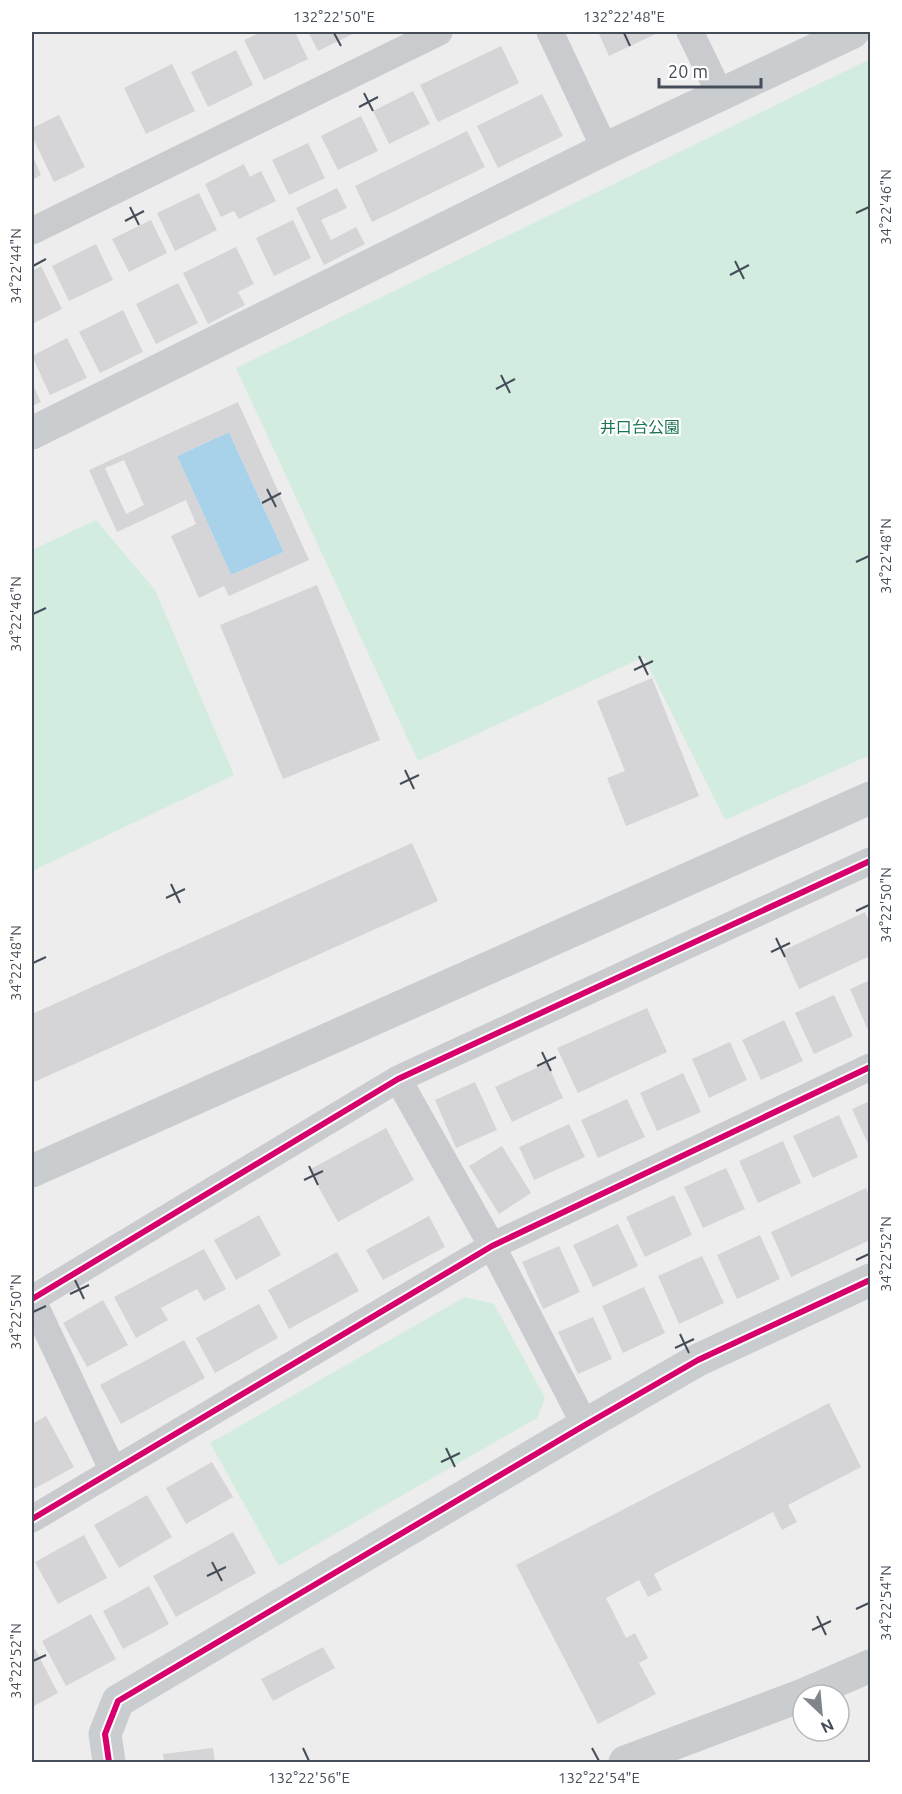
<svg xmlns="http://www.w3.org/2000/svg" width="902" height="1794" font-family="Ubuntu,'Noto Sans JP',sans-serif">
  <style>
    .green { fill: #d2ecdf }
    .water { fill: #a7d2e9 }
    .building { fill: #d5d5d7; fill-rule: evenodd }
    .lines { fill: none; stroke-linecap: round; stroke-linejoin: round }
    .street { stroke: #c9cbce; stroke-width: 27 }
    .secondary { stroke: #cacdd0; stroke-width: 33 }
    .cycleway-casing { stroke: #fff; stroke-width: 10 }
    .cycleway { stroke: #d6006c; stroke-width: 6 }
    .ticks { fill: none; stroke: #454d58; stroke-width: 2 }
    .labels { text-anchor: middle; stroke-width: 4.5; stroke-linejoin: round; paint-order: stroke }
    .park-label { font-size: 16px; fill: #1a7554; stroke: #fff }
    .neatline { fill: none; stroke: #454d58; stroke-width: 2 }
    .ticks-label { font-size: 15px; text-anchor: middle; fill: #454d58 }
  </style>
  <rect width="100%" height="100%" fill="#eeeded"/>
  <path class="green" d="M870 59V755L725 820 644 657 418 761 236 368Z
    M96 520 155 590 234 775 32 871V550Z
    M465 1297 494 1304 545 1398 537 1418 279 1566 210 1443Z"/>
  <path class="water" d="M229 432 284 552 231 575 177 456Z"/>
  <path class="building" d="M262 32H295L308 59 264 80 244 40Z
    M308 32H357L318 51Z
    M598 32H660L609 56Z
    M501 46 519 83 438 122 420 85Z
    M236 50 253 85 208 107 191 72Z
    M172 64 195 111 146 134 124 88Z
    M413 91 430 124 389 144 373 111Z
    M542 94 563 136 498 168 477 126Z
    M59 115 85 167 54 182 32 136V128Z
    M361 116 378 151 338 170 321 136Z
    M467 131 485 167 372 222 355 186Z
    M308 143 325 178 289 195 272 160Z
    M32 154 41 175 32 180Z
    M244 164 250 177 261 171 276 201 239 219 234 211 221 217 205 184Z
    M337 188 347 208 321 220 331 240 356 227 365 244 324 265 296 208Z
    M199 193 217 230 175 251 157 213Z
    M151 220 167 253 129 272 112 239Z
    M293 220 311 258 274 276 256 238Z
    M96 244 113 280 69 301 52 266Z
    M236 247 254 284 238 292 245 305 208 324 183 273Z
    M41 266 62 309 32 324V271Z
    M178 283 198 323 156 344 136 304Z
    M123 310 143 352 100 373 79 332Z
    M67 338 87 378 50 395 32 356Z
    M32 383 41 402 32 406Z
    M238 402 309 560 229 596 224 586 199 598 171 536 196 524 186 500 117 532 89 470ZM229 432 284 552 231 575 177 456ZM124 460 144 505 126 514 105 468Z
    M317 585 380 740 283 779 220 625Z
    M652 678 699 796 626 826 607 778 625 771 597 701Z
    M412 843 438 901 32 1083V1014Z
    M865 912 870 924V956L799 989 782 951Z
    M870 980V1029L868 1030 850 989Z
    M834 995 853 1036 814 1054 795 1013Z
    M647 1008 667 1052 578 1093 557 1048Z
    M784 1020 803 1061 761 1080 742 1040Z
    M730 1042 747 1080 709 1098 692 1059Z
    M547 1063 563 1098 512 1122 495 1087Z
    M683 1073 701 1112 657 1131 640 1093Z
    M475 1082 497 1130 456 1148 435 1100Z
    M627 1099 645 1137 598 1158 581 1120Z
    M870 1101V1148L852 1109Z
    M839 1115 858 1157 813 1178 793 1136Z
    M569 1124 585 1157 534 1180 519 1147Z
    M386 1128 414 1180 338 1222 309 1170Z
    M783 1141 801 1183 758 1203 739 1161Z
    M502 1146 531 1193 499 1214 469 1166Z
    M726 1168 745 1209 703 1228 684 1187Z
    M866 1188 870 1197V1240L791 1277 771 1232Z
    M674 1195 692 1235 645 1257 626 1217Z
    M259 1215 281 1255 236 1280 214 1240Z
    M429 1216 445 1247 383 1280 366 1250Z
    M618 1224 638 1266 593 1287 573 1245Z
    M760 1235 780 1279 737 1299 717 1255Z
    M559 1246 580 1292 543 1309 522 1262Z
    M204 1249 226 1289 204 1301 197 1289 161 1308 168 1320 136 1338 114 1297Z
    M337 1252 359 1291 289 1329 268 1290Z
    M702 1256 724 1303 679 1324 658 1276Z
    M644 1287 665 1333 623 1353 602 1306Z
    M103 1300 128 1345 87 1367 63 1323Z
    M259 1304 278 1338 215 1373 196 1338Z
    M593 1317 612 1359 578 1374 558 1332Z
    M184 1340 205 1378 121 1424 100 1385Z
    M829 1403 861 1467 788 1505 797 1522 782 1530 773 1512 654 1574 662 1590 648 1597 639 1580 606 1598 626 1638 635 1633 648 1658 639 1663 656 1694 598 1724 516 1565Z
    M46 1416 74 1467 32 1490V1424Z
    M212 1462 233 1497 186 1524 166 1488Z
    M147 1495 172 1537 119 1568 94 1525Z
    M233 1532 256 1573 176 1617 153 1576Z
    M84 1535 107 1578 58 1604 35 1562Z
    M149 1586 169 1624 123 1649 103 1611Z
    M91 1614 116 1659 66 1686 42 1641Z
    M323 1647 335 1668 273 1701 261 1679Z
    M35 1649 58 1693 32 1707V1651Z
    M213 1748 215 1762H164L163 1754Z"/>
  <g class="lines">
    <path class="street" d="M550 32 605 149
      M690 32 720 94
      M32 231 439 32
      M398 1079 492 1246 585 1425
      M32 1299 398 1079 870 861
      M32 1299 113 1471
      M32 1519 492 1246 870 1067"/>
    <path class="secondary" d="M32 433 605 149 853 32
      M32 1171 870 798
      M803 1695 870 1666
      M109 1762 105 1734 118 1701 585 1425 698 1360 870 1280
      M625 1762 803 1695"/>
    <g class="cycleway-casing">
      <path id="cycleway" d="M32 1299 398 1079 870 861
        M32 1519 492 1246 870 1067
        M109 1762 105 1734 118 1701 585 1425 698 1360 870 1280"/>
    </g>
    <use href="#cycleway" class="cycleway"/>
  </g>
  <path class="ticks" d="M334 33 341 46M624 33 630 46M364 93 373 111M359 107 378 97M130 207 139 225M856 213 869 207M125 221 144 211M735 261 744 279M33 266 46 259M730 275 749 265M501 375 510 393M496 389 515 379M267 489 276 507M262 503 281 493M856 562 869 556M33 614 46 608M639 656 648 675M634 670 653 661M405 770 414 789M400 784 419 775M171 884 180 903M166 898 185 889M856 911 869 905M776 938 785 957M771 952 790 943M33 963 46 957M542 1052 551 1071M537 1066 556 1057M309 1166 318 1185M304 1180 323 1171M856 1260 869 1254M75 1280 84 1299M70 1294 89 1285M33 1312 46 1306M680 1334 689 1353M675 1348 694 1339M446 1448 455 1467M441 1462 460 1453M212 1562 222 1581M207 1576 226 1567M856 1609 869 1603M817 1616 826 1635M812 1630 831 1621M33 1661 46 1655M303 1748 309 1761M592 1748 599 1761"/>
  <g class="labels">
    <g class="park-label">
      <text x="640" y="433">井口台公園</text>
    </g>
  </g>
  <rect width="902" height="1794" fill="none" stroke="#ffffff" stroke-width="66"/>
  <g transform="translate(821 1713) rotate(154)"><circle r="28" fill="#ffffff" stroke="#b5b8bc" stroke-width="1.5"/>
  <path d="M0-4.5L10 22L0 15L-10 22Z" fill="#80858c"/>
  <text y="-9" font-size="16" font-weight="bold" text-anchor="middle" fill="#454d58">N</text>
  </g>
  <path d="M659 78v9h102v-9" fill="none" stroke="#454d58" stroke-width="3"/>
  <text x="668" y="78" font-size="18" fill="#454d58" stroke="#ffffff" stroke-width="4.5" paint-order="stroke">20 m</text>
  <rect x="33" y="33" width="836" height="1728" class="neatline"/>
  <g class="ticks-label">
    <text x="334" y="22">132°22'50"E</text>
    <text x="624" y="22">132°22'48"E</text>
    <text transform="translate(886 207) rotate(-90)" y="5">34°22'46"N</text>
    <text transform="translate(16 266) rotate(-90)" y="5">34°22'44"N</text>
    <text transform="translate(886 556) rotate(-90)" y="5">34°22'48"N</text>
    <text transform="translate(16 614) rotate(-90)" y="5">34°22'46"N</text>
    <text transform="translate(886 905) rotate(-90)" y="5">34°22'50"N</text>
    <text transform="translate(16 963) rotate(-90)" y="5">34°22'48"N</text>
    <text transform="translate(886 1254) rotate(-90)" y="5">34°22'52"N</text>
    <text transform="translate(16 1312) rotate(-90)" y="5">34°22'50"N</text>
    <text transform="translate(886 1603) rotate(-90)" y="5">34°22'54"N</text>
    <text transform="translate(16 1661) rotate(-90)" y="5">34°22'52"N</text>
    <text x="309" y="1783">132°22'56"E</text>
    <text x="599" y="1783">132°22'54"E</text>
  </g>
</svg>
